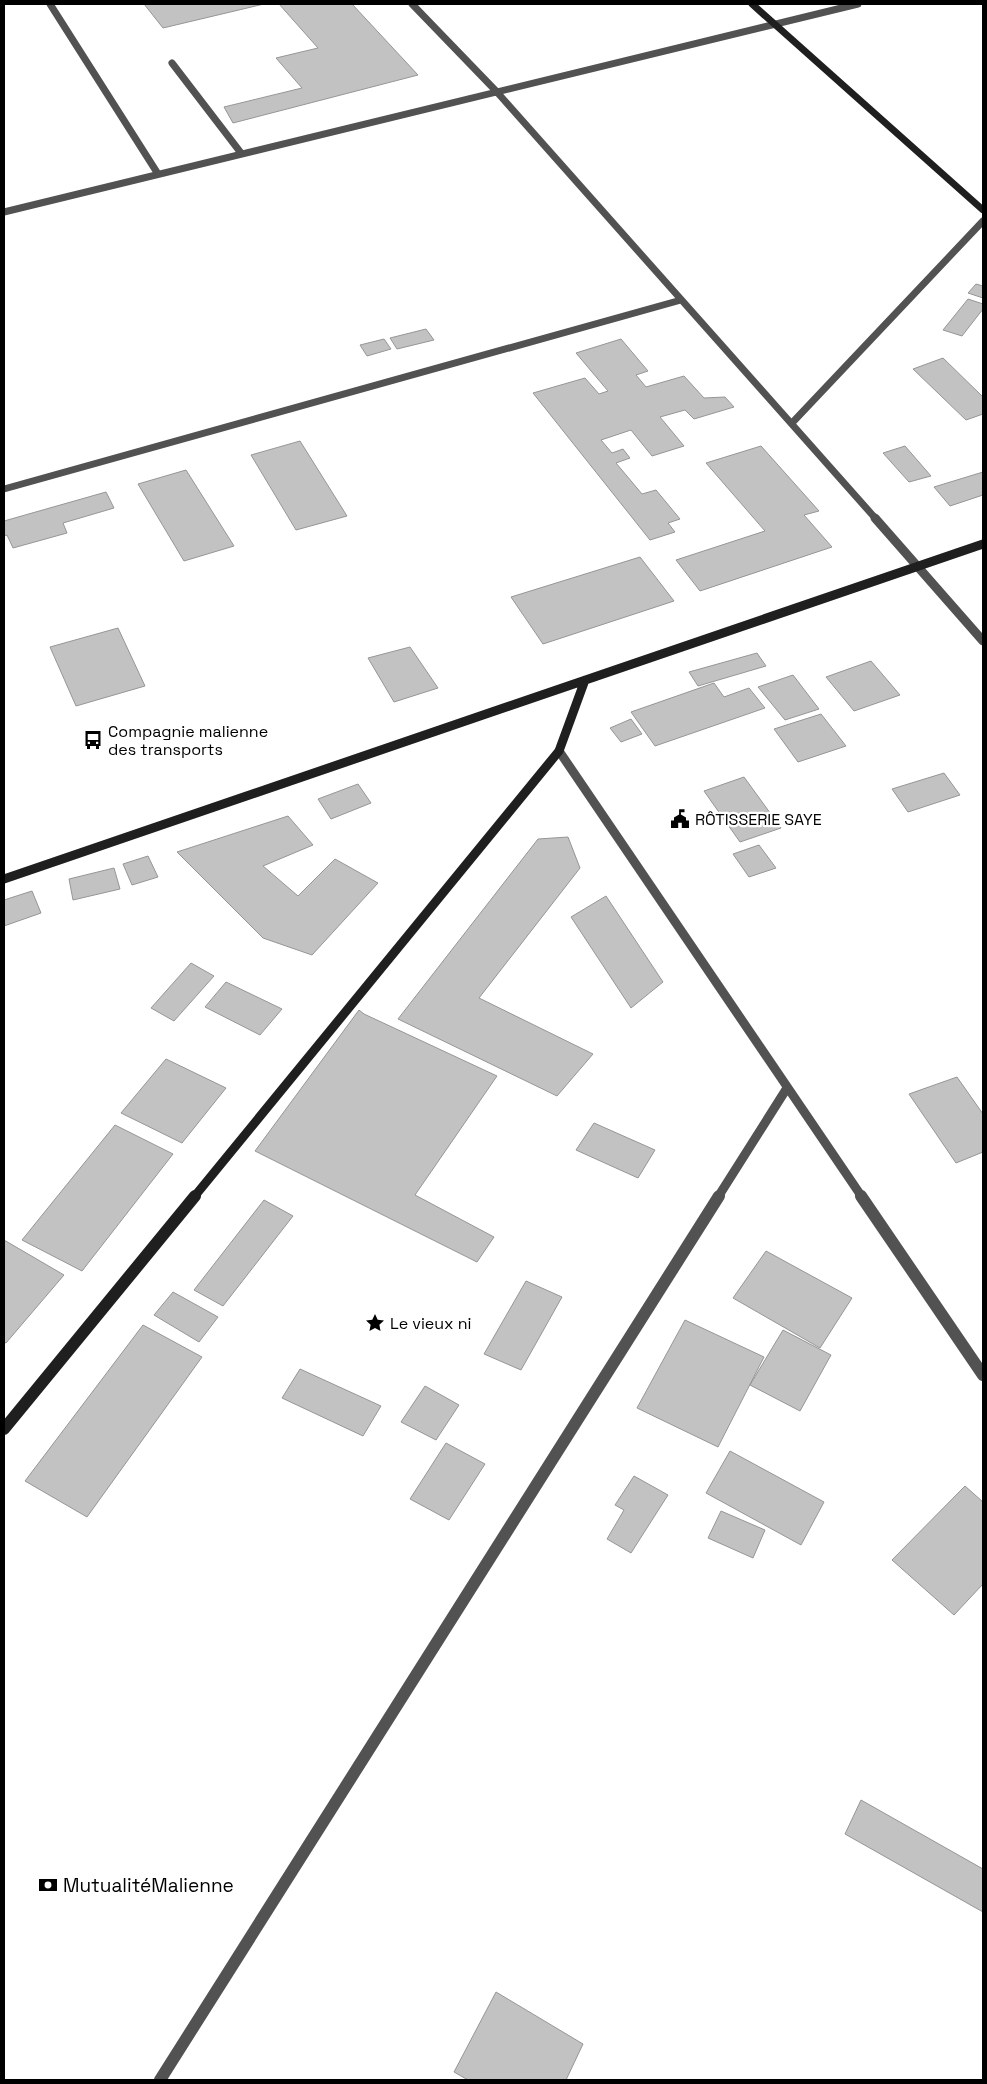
<svg xmlns="http://www.w3.org/2000/svg" width="987" height="2084" font-family="'Space Grotesk',sans-serif">
  <style>
    .building { fill: #c2c2c2; stroke: #969696 }
    .lines { fill: none; stroke-linecap: round; stroke-linejoin: round }
    .lane { stroke: #525252; stroke-width: 7 }
    .street-far2 { stroke: #525252; stroke-width: 7 }
    .street-far1 { stroke: #525252; stroke-width: 9 }
    .street { stroke: #525252; stroke-width: 12 }
    .secondary-far2 { stroke: #1f1f1f; stroke-width: 7 }
    .secondary-far1 { stroke: #1f1f1f; stroke-width: 9 }
    .secondary { stroke: #1f1f1f; stroke-width: 12 }
    .labels { text-anchor: middle; stroke-width: 4.5; stroke-linejoin: round; paint-order: stroke }
    .poi-label { font-size: 16px; fill: #000; stroke: #fff; text-anchor: start }
    .near-poi-label { font-size: 19px; fill: #000; stroke: #fff; text-anchor: start }
  </style>
  <rect width="100%" height="100%" fill="#fff"/>
  <path class="building" d="M144 4H264L163 28Z
    M279 4H352L418 75 233 123 224 107 302 88 276 58 318 48Z
    M976 284 983 286V298L968 293Z
    M968 299 983 304V309L962 336 943 330Z
    M426 329 434 340 397 349 390 338Z
    M384 339 391 349 367 356 360 345Z
    M621 339 648 371 636 375 646 387 684 376 704 398 725 397 734 407 694 419 685 410 660 417 684 446 652 456 631 430 601 440 612 453 623 449 630 458 616 463 642 494 656 490 680 519 668 523 675 532 650 540 533 393 585 378 599 394 608 391 576 353Z
    M943 358 983 397V414L966 420 913 369Z
    M300 441 347 516 296 530 251 455Z
    M761 446 819 511 804 515 832 547 700 591 676 560 765 531 706 463Z
    M905 446 931 476 909 482 883 453Z
    M186 470 234 546 184 561 138 484Z
    M983 472V495L950 506 934 487Z
    M106 492 114 508 63 523 67 533 13 548 7 535 4 536V521Z
    M640 557 674 601 543 644 511 597Z
    M118 628 145 686 76 706 50 647Z
    M410 647 438 688 394 702 368 658Z
    M757 653 766 666 698 686 689 672Z
    M871 661 900 695 854 711 826 677Z
    M793 675 819 709 785 720 758 687Z
    M714 683 724 697 749 688 765 708 655 746 631 712Z
    M821 714 846 746 798 762 774 729Z
    M631 719 642 734 621 742 610 728Z
    M944 773 960 795 908 812 892 789Z
    M744 777 781 828 740 842 704 791Z
    M358 784 371 803 331 819 318 799Z
    M288 816 313 845 263 866 298 896 335 859 378 883 312 955 263 938 177 852Z
    M568 837 580 868 479 998 593 1054 557 1096 398 1019 538 839Z
    M759 845 776 868 749 877 733 854Z
    M148 856 158 877 132 885 123 864Z
    M114 868 120 889 73 900 69 879Z
    M32 891 41 913 4 926V900Z
    M606 896 663 982 631 1008 571 917Z
    M191 963 214 976 174 1021 151 1008Z
    M226 982 282 1009 260 1035 205 1007Z
    M359 1010 364 1014 497 1076 415 1195 494 1237 477 1262 255 1151Z
    M166 1059 226 1088 182 1143 121 1113Z
    M957 1077 983 1114V1152L956 1163 909 1094Z
    M594 1123 655 1150 638 1178 576 1150Z
    M115 1125 173 1154 82 1271 22 1240Z
    M264 1200 293 1216 223 1306 194 1290Z
    M4 1240 64 1275 6 1343 4 1342Z
    M766 1251 852 1298 820 1348 733 1298Z
    M526 1281 562 1297 521 1370 484 1354Z
    M173 1292 218 1317 199 1342 154 1315Z
    M685 1320 764 1357 718 1447 637 1408Z
    M143 1325 202 1357 87 1517 25 1481Z
    M783 1330 831 1355 800 1411 750 1385Z
    M300 1369 381 1406 363 1436 282 1398Z
    M425 1386 459 1405 436 1440 401 1422Z
    M446 1443 485 1464 449 1520 410 1499Z
    M730 1451 824 1502 801 1545 706 1493Z
    M634 1476 668 1495 631 1553 607 1539 624 1510 615 1505Z
    M965 1486 983 1502V1584L954 1615 892 1560Z
    M721 1511 765 1530 753 1558 708 1538Z
    M861 1800 983 1869V1912L845 1834Z
    M496 1992 583 2044 566 2080H468L454 2072Z"/>
  <g class="lines">
    <path class="lane" d="M172 63 241 153"/>
    <path class="street-far2" d="M50 4 158 174
      M412 4 496 91 876 519
      M4 212 858 4
      M792 423 983 221
      M4 489 681 300"/>
    <path class="street-far1" d="M875 518 983 641
      M559 751 862 1197
      M718 1197 787 1088"/>
    <path class="street" d="M861 1196 983 1375
      M160 2080 719 1196"/>
    <path class="secondary-far2" d="M752 4 983 210"/>
    <path class="secondary-far1" d="M4 879 983 544
      M194 1197 559 751 585 680"/>
    <path class="secondary" d="M4 1429 195 1196"/>
  </g>
  <defs>
    <g id="bus-bare" transform="scale(1.5)"><path d="M-5-6H5V4H4V6H2V4H-2V6H-4V4H-5ZM-3.5-4V0h7V-4ZM-3.5 1.2v1.5H-2V1.2ZM2 1.2v1.5H3.5V1.2Z" fill="#000" stroke="#fff" stroke-width="2.5" paint-order="stroke"/></g>
    <g id="civic-bare" transform="scale(1.5)"><path d="M-.6-6.5H3V-4.5H.6V-3L4-1V1h2V6H-6V1h2V-1L-.6-3ZM-1.2 2.5V6h2.4V2.5Z" fill="#000" stroke="#fff" stroke-width="2.5" paint-order="stroke"/></g>
    <g id="sight-bare" transform="scale(1.5)"><path d="M0-6L1.8-2.2L6-1.7L2.9 1.2L3.7 5.4L0 3.3L-3.7 5.4L-2.9 1.2L-6-1.7L-1.8-2.2Z" fill="#000" stroke="#fff" stroke-width="2.5" paint-order="stroke"/></g>
    <g id="bank-bare" transform="scale(1.5)"><path d="M-6-4H6V4H-6ZM0-2.3a2.3 2.3 0 1 0 0 4.6a2.3 2.3 0 1 0 0-4.6Z" fill="#000" stroke="#fff" stroke-width="2.5" paint-order="stroke"/></g>
  </defs>
  <g fill-rule="evenodd">
    <use href="#bus-bare" x="93" y="740"/>
    <use href="#civic-bare" x="680" y="819"/>
    <use href="#sight-bare" x="375" y="1323"/>
    <use href="#bank-bare" x="48" y="1885"/>
  </g>
  <g class="labels">
    <g class="poi-label">
      <text x="108" y="737">Compagnie malienne<tspan x="108" dy="18">des transports</tspan></text>
      <text x="695" y="825">RÔTISSERIE SAYE</text>
      <text x="390" y="1329">Le vieux ni</text>
    </g>
    <g class="near-poi-label">
      <text x="63" y="1892">MutualitéMalienne</text>
    </g>
  </g>
  <rect width="987" height="2084" fill="none" stroke="#000000" stroke-width="10"/>
</svg>
